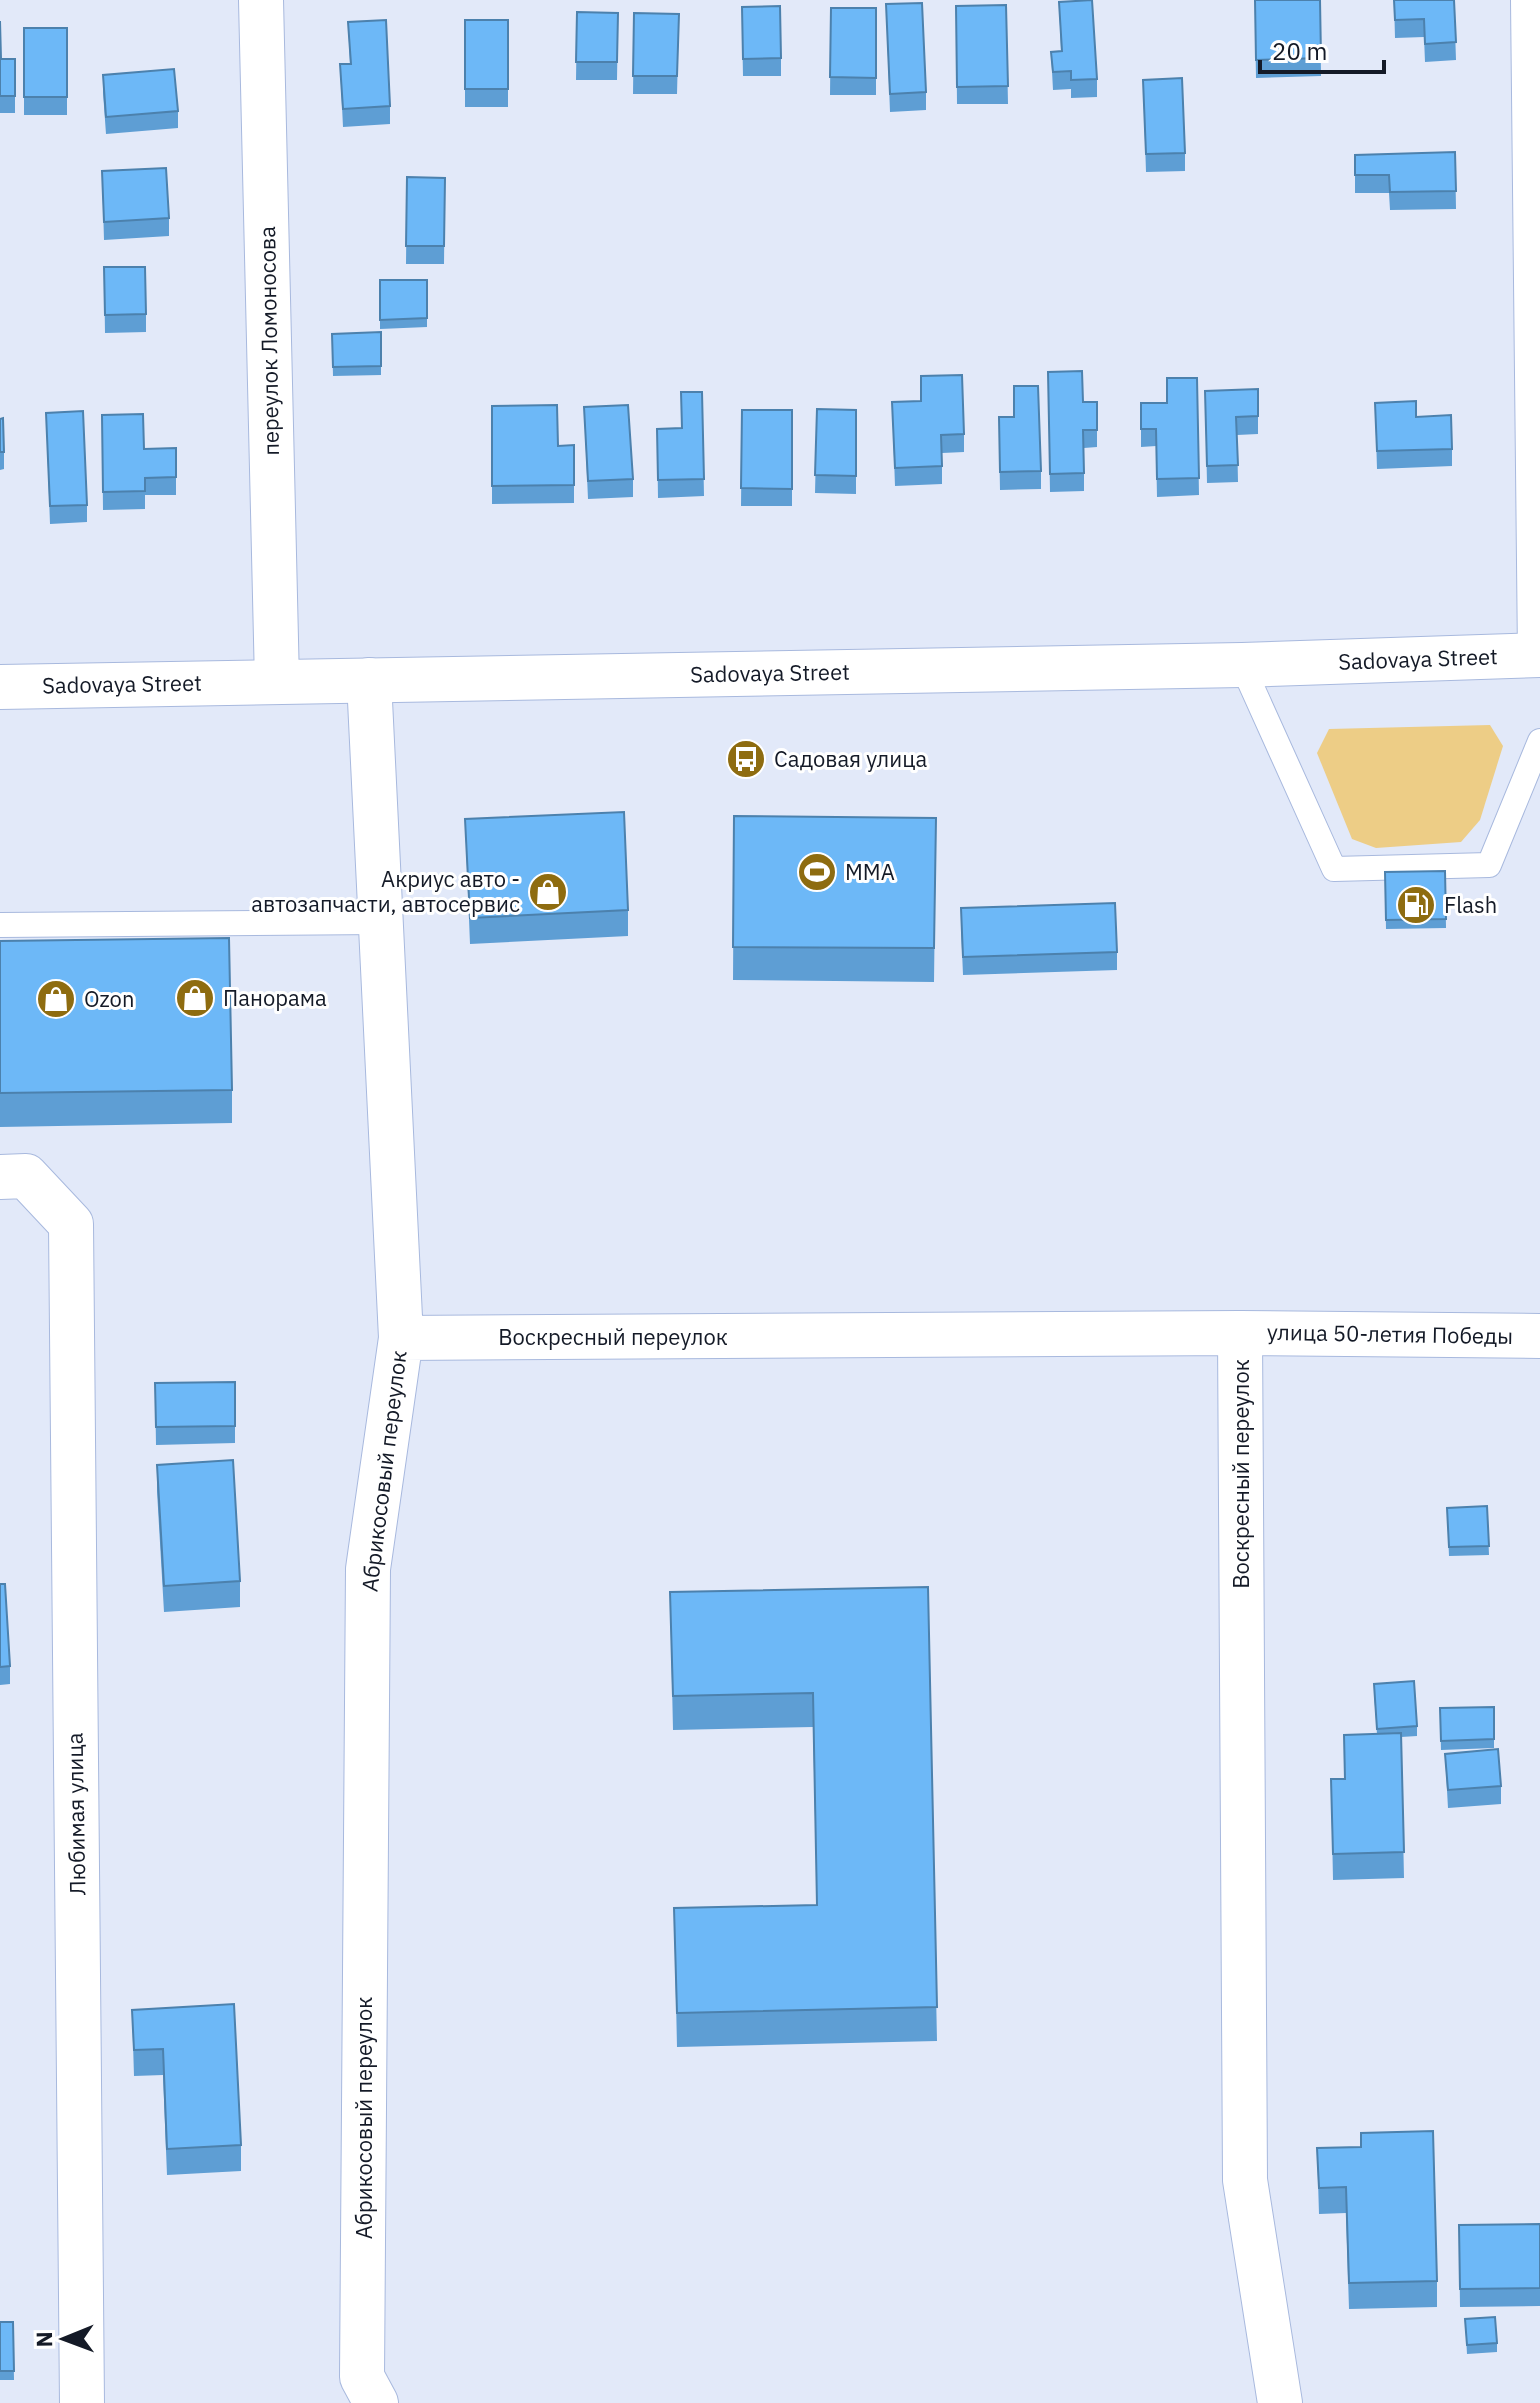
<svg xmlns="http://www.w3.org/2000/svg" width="1540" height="2403" font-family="'IBM Plex Sans',sans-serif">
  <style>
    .green { fill: #edcd86 }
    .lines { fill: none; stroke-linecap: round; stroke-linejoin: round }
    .lane-casing { stroke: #a8b9de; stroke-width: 26 }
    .street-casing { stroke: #a8b9de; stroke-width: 46 }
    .secondary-casing { stroke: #a8b9de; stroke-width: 46 }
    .lane { stroke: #fff; stroke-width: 24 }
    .street { stroke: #fff; stroke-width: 44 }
    .secondary { stroke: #fff; stroke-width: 44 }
    .wall { fill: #5e9ed4 }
    .building { fill: #6db8f7; stroke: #4c81ad; stroke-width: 2 }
    .labels { text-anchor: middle; stroke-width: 6; stroke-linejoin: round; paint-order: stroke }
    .street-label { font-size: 22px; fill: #141a27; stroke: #fff }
    .poi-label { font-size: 22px; fill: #141a27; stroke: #fff; text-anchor: start }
  </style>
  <rect width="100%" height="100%" fill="#e2e9f9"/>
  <path class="green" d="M1490 725 1503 746 1480 820 1461 842 1376 848 1352 839 1317 753 1329 729Z"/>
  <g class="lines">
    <g class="lane-casing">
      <path id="lane" d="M1242 665 1334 869 1489 865 1540 741
        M0 925 381 922"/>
    </g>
    <g class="street-casing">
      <path id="street" d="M261 0 277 682
        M1533 0 1540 655
        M369 680 401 1338 368 1569 362 2377 376 2403
        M0 1177 26 1176 71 1224 82 2403
        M1240 1333 1540 1336
        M401 1338 1240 1333 1245 2180 1280 2403"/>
    </g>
    <g class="secondary-casing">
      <path id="secondary" d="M0 687 1242 665 1540 655"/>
    </g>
    <use href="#lane" class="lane"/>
    <use href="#street" class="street"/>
    <use href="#secondary" class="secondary"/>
  </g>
  <path class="wall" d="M1320 0 1321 76 1256 78 1255 18Z
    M1394 0H1454L1456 60 1425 62 1424 37 1395 38Z
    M1059 2 1097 79V97L1071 98V89L1053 90 1051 52 1061 51Z
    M886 4 926 92V110L890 112Z
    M1006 5 1008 104H957L956 6Z
    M831 8H876V95H830Z
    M577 12 618 13 617 80H576Z
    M634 13 679 14 677 94H633Z
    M465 20H508V107H465Z
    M0 21 1 59H15V113H0Z
    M348 22 390 106V124L343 127 340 64H350Z
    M742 24 781 58V76H743Z
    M24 28H67V115H24Z
    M103 75 178 111V128L106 134 103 92Z
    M1143 80 1185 153V171L1146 172Z
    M1455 152 1456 209 1390 210 1389 193H1355V155Z
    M102 171 169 218V236L104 240Z
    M407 177 445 178 444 264H406Z
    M104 267 146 314V332L105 333Z
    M380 280H427V327L380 329Z
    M381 332V375L333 376 332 334Z
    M1048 372 1083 402H1097V447L1084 448V491L1050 492Z
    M1197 378 1199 495 1157 497 1156 446 1141 447V403H1167Z
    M1258 389V434L1237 435 1238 482 1207 483 1205 391Z
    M702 392 704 496 658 498 657 429 682 428Z
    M892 402 964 434V452L942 453V484L895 486Z
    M1375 403 1416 417 1452 449V466L1377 469Z
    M492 406 558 446 574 445V503L492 504Z
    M584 407 633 479V497L588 499Z
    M817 409 856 410V494L815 493Z
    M742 410H792V506H741Z
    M46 413 87 505V522L50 524Z
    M102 415 144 449 176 448V495H145V509L103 510Z
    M0 419 4 452V469L0 470Z
    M999 435 1041 471V489L1000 490Z
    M734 816 936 818 934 982 733 980Z
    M465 819 628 910V936L470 944Z
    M1445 871 1446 928 1386 929 1385 872Z
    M961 926 1117 952V970L963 975Z
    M0 941 232 1090V1123L0 1127Z
    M235 1382V1443L156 1445 155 1383Z
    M157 1465 240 1581V1607L164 1612 157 1491Z
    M1487 1506 1489 1555 1449 1556 1447 1508Z
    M0 1584 10 1666V1684L0 1685Z
    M928 1587 937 2041 677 2047 674 1908 817 1905 813 1727 673 1730 670 1592Z
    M1374 1693 1417 1726V1736L1401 1737 1404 1878 1333 1880 1331 1779H1344L1377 1734Z
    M1494 1707V1748L1441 1750 1440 1708Z
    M1445 1754 1501 1786V1804L1448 1808Z
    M132 2010 241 2145V2171L167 2175 163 2075 134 2076Z
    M1317 2148 1437 2281V2307L1349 2309 1346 2213 1319 2214Z
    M1540 2224V2306L1460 2307 1459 2225Z
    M1465 2319 1497 2343V2352L1467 2354Z
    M0 2322H13L14 2380H0Z"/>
  <path class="building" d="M1092 0 1097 79 1071 80V71L1053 72 1051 52 1062 51 1059 2Z
    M1255 0H1320L1321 58 1256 60Z
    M1394 0H1454L1456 42 1425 44 1424 19 1395 20Z
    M922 3 926 92 890 94 886 4Z
    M1006 5 1008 86 957 87 956 6Z
    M780 6 781 58 743 59 742 7Z
    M831 8H876V78L830 77Z
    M577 12 618 13 617 62H576Z
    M634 13 679 14 677 76H633Z
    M386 20 390 106 343 109 340 64H351L348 22Z
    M465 20H508V89H465Z
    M0 21 1 59H15V96H0Z
    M24 28H67V97H24Z
    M174 69 178 111 106 117 103 75Z
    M1182 78 1185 153 1146 154 1143 80Z
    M1455 152 1456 191 1390 192 1389 175H1355V155Z
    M166 168 169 218 104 222 102 171Z
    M407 177 445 178 444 246H406Z
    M104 267H145L146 314 105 315Z
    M380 280H427V318L380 320Z
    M381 332V366L333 367 332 334Z
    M1082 371 1083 402H1097V430H1083L1084 473 1050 474 1048 372Z
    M962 375 964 434 941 435 942 466 895 468 892 402 921 401V376Z
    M1167 378H1197L1199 478 1157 479 1156 429H1141V403H1167Z
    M1014 386H1038L1041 471 1000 472 999 417H1014Z
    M1258 389V416L1236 417 1238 465 1207 466 1205 391Z
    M681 392H702L704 479 658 480 657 429 682 428Z
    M1416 401V417L1451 415 1452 449 1377 451 1375 403Z
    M557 405 558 446 574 445V485L492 486V406Z
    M628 405 633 479 588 481 584 407Z
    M817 409 856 410V476L815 475Z
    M742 410H792V489L741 488Z
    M83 411 87 505 50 506 46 413Z
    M143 414 144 449 176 448V477L145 478V491L103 492 102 415Z
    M3 418 4 452H0V419Z
    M624 812 628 910 470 918 465 819Z
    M734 816 936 818 934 948 733 947Z
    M1445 871 1446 919 1386 920 1385 872Z
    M1115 903 1117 952 963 957 961 908Z
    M229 938 232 1090 0 1093V941Z
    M235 1382V1426L156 1427 155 1383Z
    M233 1460 240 1581 164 1586 157 1465Z
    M1487 1506 1489 1546 1449 1547 1447 1508Z
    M0 1584H5L10 1666 0 1667Z
    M928 1587 937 2007 677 2013 674 1908 817 1905 813 1693 673 1696 670 1592Z
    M1414 1681 1417 1726 1377 1729 1374 1684Z
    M1494 1707V1739L1441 1741 1440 1708Z
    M1401 1733 1404 1852 1333 1854 1331 1779H1345L1344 1735Z
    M1498 1749 1501 1786 1448 1790 1445 1754Z
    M234 2004 241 2145 167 2149 163 2049 134 2050 132 2010Z
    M1433 2131 1437 2281 1349 2283 1346 2187 1319 2188 1317 2148 1361 2147V2133Z
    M1540 2224V2288L1460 2289 1459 2225Z
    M1495 2317 1497 2343 1467 2345 1465 2319Z
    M0 2322H13L14 2371H0Z"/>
  <defs>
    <g id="bus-disc" transform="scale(2)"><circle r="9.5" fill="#8e6c10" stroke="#fff"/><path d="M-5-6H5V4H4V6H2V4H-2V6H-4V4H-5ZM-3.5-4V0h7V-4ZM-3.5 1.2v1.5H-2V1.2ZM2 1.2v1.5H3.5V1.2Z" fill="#fff"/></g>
    <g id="stadium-disc" transform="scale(2)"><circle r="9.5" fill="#8e6c10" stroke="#fff"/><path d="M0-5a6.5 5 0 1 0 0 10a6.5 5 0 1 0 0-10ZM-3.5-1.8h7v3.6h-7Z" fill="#fff"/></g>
    <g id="shop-disc" transform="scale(2)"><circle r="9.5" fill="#8e6c10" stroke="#fff"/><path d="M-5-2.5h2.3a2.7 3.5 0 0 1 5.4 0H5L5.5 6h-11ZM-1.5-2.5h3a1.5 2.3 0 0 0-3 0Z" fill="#fff"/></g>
    <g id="fuel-disc" transform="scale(2)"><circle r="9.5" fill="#8e6c10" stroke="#fff"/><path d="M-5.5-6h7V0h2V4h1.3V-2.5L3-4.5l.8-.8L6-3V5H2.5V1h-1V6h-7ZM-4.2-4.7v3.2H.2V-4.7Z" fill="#fff"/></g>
  </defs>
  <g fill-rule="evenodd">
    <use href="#bus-disc" x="746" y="759"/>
    <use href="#stadium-disc" x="817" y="872"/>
    <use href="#shop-disc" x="548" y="892"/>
    <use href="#fuel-disc" x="1416" y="905"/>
    <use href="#shop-disc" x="195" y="998"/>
    <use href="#shop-disc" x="56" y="999"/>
  </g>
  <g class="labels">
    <g class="street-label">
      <text transform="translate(269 341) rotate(-91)" y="8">переулок Ломоносова</text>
      <text transform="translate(1418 659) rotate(-2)" y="8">Sadovaya Street</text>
      <text transform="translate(770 673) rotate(-1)" y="8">Sadovaya Street</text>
      <text transform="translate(122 684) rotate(-1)" y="8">Sadovaya Street</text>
      <text transform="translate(1390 1334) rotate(1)" y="8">улица 50-летия Победы</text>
      <text x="613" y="1345">Воскресный переулок</text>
      <text transform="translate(384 1471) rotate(-83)" y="8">Абрикосовый переулок</text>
      <text transform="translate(1241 1474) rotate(-90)" y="8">Воскресный переулок</text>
      <text transform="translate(76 1814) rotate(-91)" y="8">Любимая улица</text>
      <text transform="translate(364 2118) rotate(-90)" y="8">Абрикосовый переулок</text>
    </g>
    <g class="poi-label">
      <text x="774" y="767">Садовая улица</text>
      <text x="845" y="880">ММА</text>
      <text x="520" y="887" text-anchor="end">Акриус авто -<tspan x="520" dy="25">автозапчасти, автосервис</tspan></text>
      <text x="1444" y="913">Flash</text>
      <text x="223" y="1006">Панорама</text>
      <text x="84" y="1007">Ozon</text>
    </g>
  </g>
  <g transform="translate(64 2339) rotate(269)" stroke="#ffffff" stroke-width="6" paint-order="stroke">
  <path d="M0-6L14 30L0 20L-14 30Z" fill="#141a27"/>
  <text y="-12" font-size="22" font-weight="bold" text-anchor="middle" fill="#141a27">N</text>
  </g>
  <path d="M1260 60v12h124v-12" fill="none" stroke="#141a27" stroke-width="4"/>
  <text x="1272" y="60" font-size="24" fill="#141a27" stroke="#ffffff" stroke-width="6" paint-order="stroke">20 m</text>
</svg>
